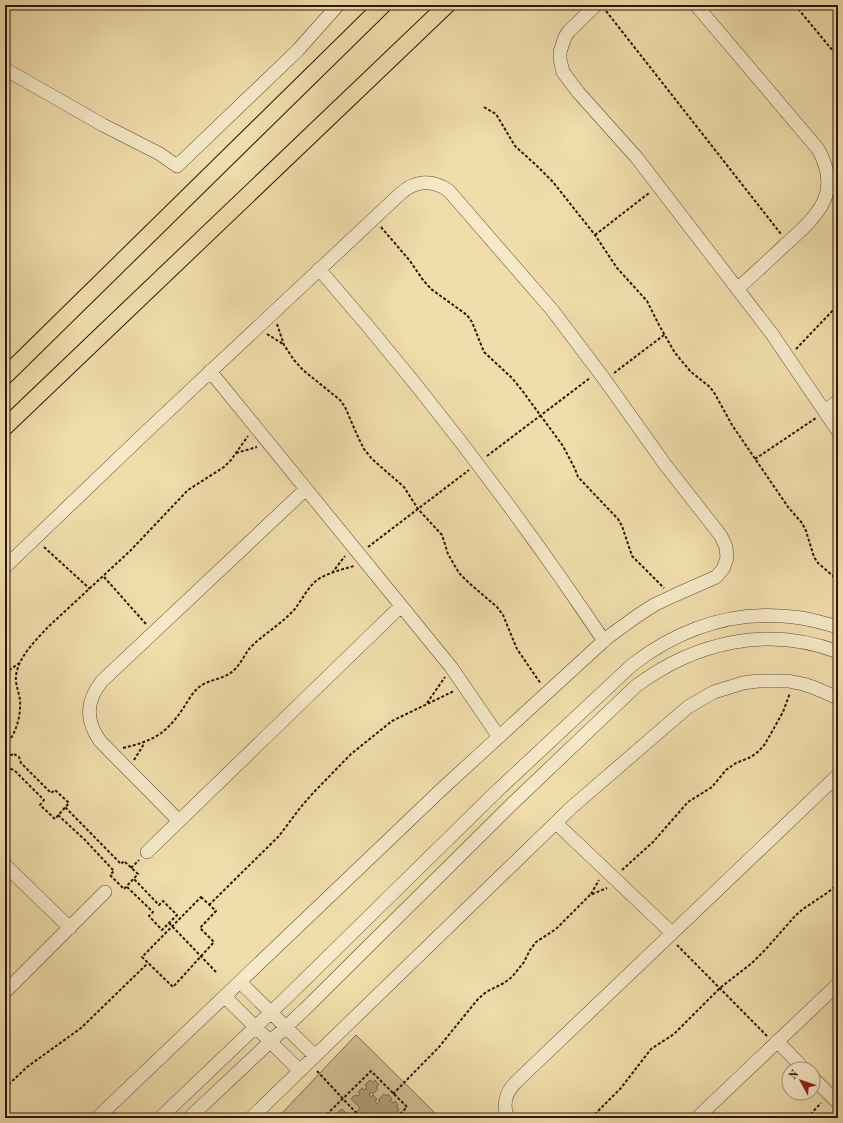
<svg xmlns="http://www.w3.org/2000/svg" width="843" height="1123" font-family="'Old Standard TT',serif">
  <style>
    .green { fill: #d0bb8f; stroke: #80684c }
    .water { fill: #af9974; stroke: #7d6549 }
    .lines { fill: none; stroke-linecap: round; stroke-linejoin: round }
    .minor-casing { stroke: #614832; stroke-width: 14 }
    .major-casing { stroke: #311609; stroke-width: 18 }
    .path { stroke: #311609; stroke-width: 2; stroke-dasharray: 3 2; stroke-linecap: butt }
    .minor { stroke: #f5e9c8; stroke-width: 13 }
    .major { stroke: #f0ddab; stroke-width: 16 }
  </style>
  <rect width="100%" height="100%" fill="#f0ddab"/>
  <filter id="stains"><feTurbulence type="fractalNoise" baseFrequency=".005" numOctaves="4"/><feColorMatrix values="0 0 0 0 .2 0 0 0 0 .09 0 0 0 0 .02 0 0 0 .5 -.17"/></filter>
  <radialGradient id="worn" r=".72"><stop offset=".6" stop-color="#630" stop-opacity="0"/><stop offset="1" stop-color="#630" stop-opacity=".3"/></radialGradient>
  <path class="green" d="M356 1035 435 1113 436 1118H287L282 1113Z"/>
  <path class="water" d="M370 1080 372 1082 375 1080 379 1085 376 1087 378 1089 373 1094 371 1092 369 1094 371 1097 373 1095 377 1099 375 1101 377 1104 380 1101 378 1100 384 1094 386 1096 388 1094 392 1099 390 1101 393 1103 395 1101 398 1105 397 1107 399 1110 393 1115 391 1113 389 1115 391 1118H379L380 1116 378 1113 375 1115 377 1117 376 1118H365V1117L367 1115 364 1112 360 1118H352L355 1115 354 1114 360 1108 351 1099 355 1095 358 1096 360 1094 358 1092 362 1088 364 1090 367 1088 365 1085Z
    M342 1109 351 1118 338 1117 341 1115 338 1112Z"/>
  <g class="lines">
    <g class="minor-casing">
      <path id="minor" d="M596 5 569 31 565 37 560 52V59L563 72 578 92 637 158 772 334 838 431
        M696 5 818 149C843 194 817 216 785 245 769 260 753 275 737 289
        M5 69 103 125 160 154 177 166 298 50 338 5
        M319 269C423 388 516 510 604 641
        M210 371 451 667 499 737
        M825 411 838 401
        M5 567 147 431 400 194C415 180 433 179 449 191L553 311 605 380 664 463 721 536 726 547 727 558 723 569 716 577 673 596 654 605 637 616 608 637 443 788 97 1118
        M179 821 100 741C85 720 86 701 102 681L306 489
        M556 823 672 933
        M147 852 401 606
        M5 865 70 928
        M240 982 315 1056
        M5 992 105 892
        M225 997 300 1071
        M777 1041 804 1069
        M813 1078 838 1103
        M160 1118 287 997 497 791 632 665C680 628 733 610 793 617 808 618 823 623 838 627
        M189 1118 304 1010 513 803 636 686C695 642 768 625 838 652
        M251 1118 572 807 688 707 714 692 743 683 758 681H788L803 684 815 688 838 698
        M508 1118C502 1105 506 1092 516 1082L838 775
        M697 1118 838 984"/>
    </g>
    <g class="major-casing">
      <path id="major" d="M5 376 383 5
        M5 427 447 5"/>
    </g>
    <path class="path" d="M795 5 838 57
      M606 11 781 234
      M484 107 496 114 515 146 537 166 553 182 595 235 617 268 647 301 659 325 675 353 691 372 710 387 715 394 732 425 788 507 802 523 806 531 814 557 818 563 833 576 837 584
      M381 227 410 261 423 280 431 289 467 315 472 322 484 352 512 378 521 389 563 446 575 469 578 477 618 519 622 526 632 556 664 588
      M595 235 649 193
      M277 324 284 345 294 360 303 370 340 400 345 407 358 437 364 449 372 459 404 487 418 509 442 535 448 554 459 573 469 583 497 607 503 615 517 649 541 684
      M267 334 283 344
      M796 349 838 305
      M614 373 664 335
      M236 453 257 447
      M487 456 590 378
      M755 459 816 418
      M44 547 90 589
      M368 547 469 470
      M332 573 345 556
      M104 577 146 624
      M5 673 21 662
      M427 703 445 677
      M5 746C16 734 21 717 20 700 19 692 15 684 16 676 18 657 36 640 48 627L130 551 188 490 224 467 231 460 248 436
      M123 748C152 741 165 735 182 710 187 703 191 694 198 688 208 679 223 680 233 671 240 665 244 656 249 649 262 635 280 625 293 611 303 600 308 584 322 577 332 572 343 569 354 566
      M5 753 8 756
      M14 754 19 757 21 763 51 793 55 790 69 803 55 819 40 805 44 800 14 770C6 768 4 762 8 756Z
      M134 760 144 744
      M58 815 85 840 114 871 110 875 124 889 138 874 124 861 121 864 65 807
      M131 868 139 860
      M622 870 653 842 688 802 712 787 726 770 736 763 751 757 759 751 765 744 783 712 790 693
      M127 887 153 912 149 916 162 930 177 915 163 901 159 905 134 879
      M591 894 599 880
      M201 897 216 911 200 928 214 942 173 987 142 957Z
      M209 905 279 836 300 808 314 792 351 754 392 721 454 691
      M169 923 216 972
      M677 945 767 1036
      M317 1071 361 1118
      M5 1088 27 1067 81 1028 148 963
      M393 1094 439 1047 478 999 486 992 504 983 512 977 524 962 530 950 536 942 556 929 590 895 607 888
      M323 1118 371 1071 407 1107 396 1118
      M591 1118 621 1088 651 1049 674 1034 720 988 752 963 766 949 796 915 803 909 827 893 838 884
      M807 1118 821 1103"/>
    <use href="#minor" class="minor"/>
    <use href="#major" class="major"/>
  </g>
  <rect width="843" height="1123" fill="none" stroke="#f0ddab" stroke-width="20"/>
  <rect x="6" y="6" width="831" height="1111" fill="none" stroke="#311609" stroke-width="2"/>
  <rect x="10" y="10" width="823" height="1103" fill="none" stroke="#311609"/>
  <g transform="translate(801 1081) rotate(310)"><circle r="19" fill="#f5e9c8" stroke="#a7957c"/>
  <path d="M0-3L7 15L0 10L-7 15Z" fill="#8f2418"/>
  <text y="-6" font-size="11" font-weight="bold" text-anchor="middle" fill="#311609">N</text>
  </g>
  <rect width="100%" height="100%" filter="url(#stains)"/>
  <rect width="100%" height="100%" fill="url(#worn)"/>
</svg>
